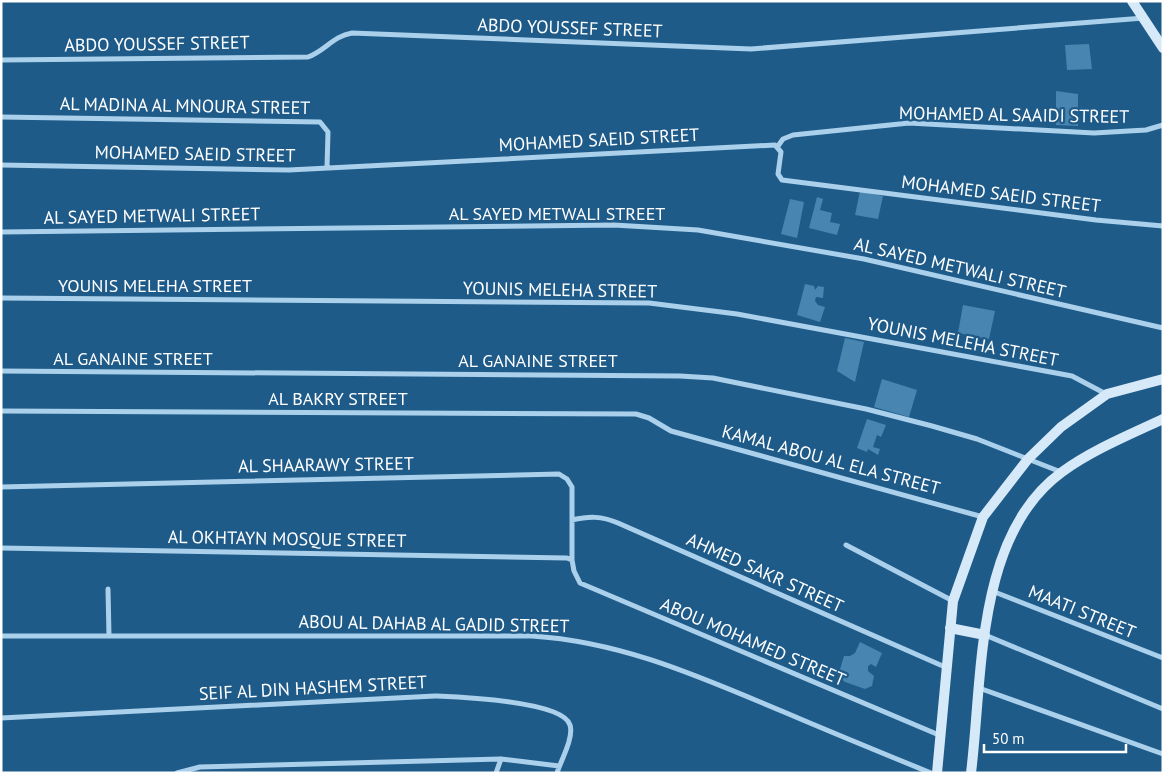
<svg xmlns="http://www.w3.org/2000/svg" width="1164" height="774" font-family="'PT Sans',sans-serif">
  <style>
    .building { fill: #4885b1 }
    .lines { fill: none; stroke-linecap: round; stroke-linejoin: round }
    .street { stroke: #aad0eb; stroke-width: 5 }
    .secondary { stroke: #d6e9f8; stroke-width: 10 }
    .labels { text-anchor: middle; stroke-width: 4.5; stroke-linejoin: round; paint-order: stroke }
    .street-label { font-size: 18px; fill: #fff; stroke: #1f5b89 }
  </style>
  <rect width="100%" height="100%" fill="#1f5b89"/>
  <path class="building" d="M1089 44 1092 69 1067 70 1065 45Z
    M1056 91 1078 94V126L1056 125Z
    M860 191 883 196 878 219 855 215Z
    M817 197 823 199 820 210 832 213 830 222 840 224 837 235 809 228Z
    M790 199 804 202 797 238 781 234Z
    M805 284 814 286 815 290 818 286 824 287 823 298 816 297 815 301 818 305 825 307 820 322 797 315Z
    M963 305 995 311 989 339 958 333Z
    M845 338 864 342 855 382 837 371Z
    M882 379 917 390 909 417 874 407Z
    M867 419 886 425 881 437 877 435 873 447 880 449 878 455 868 449 867 452 857 448Z
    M860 642 882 653 876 667 871 664 868 666V671L874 676 872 686 865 689 845 682 838 676 844 656H850L855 653Z"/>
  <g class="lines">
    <path class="street" d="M1 60 308 57C325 51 333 36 352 33L751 49 1144 18
      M1 117 320 122 328 132 327 168
      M778 146 783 139 793 135 909 123 1094 133 1146 130 1163 125
      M1 165 289 170 775 145 781 152 778 174 782 180 1096 220 1163 226
      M1 232 614 225 698 230 864 259 1163 328
      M1 298 649 303 737 314 1072 376 1106 394
      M1 371 680 376 713 378 866 409 932 426 977 439 1061 472
      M1 411 636 414 649 418 671 431 983 517
      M1 487 559 474 567 479 572 487V560L574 571 580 583 939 735
      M572 520C590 516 601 516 618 523L945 667
      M846 545 953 601
      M1 548 567 558 572 560
      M108 589 109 636
      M992 591 1163 658
      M985 635 1163 709
      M1 636H532C624 642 700 677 784 712 833 733 882 753 931 773
      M979 688 1163 754
      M1 718 435 696C458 697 563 701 570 725 574 738 561 760 557 773
      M177 773 200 767 501 759 559 766
      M496 773 501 759"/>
    <path class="secondary" d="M1132 1 1163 48
      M950 628 985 635
      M937 773 953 601 983 517 1028 459 1061 427 1107 394 1163 379
      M971 773C983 677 975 535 1062 472 1092 450 1129 435 1163 419"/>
  </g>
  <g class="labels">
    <g class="street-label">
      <text transform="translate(570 28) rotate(2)" y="6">ABDO YOUSSEF STREET</text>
      <text transform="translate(157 44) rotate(-1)" y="6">ABDO YOUSSEF STREET</text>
      <text transform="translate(185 106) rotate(1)" y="6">AL MADINA AL MNOURA STREET</text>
      <text transform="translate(1014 115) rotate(1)" y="6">MOHAMED AL SAAIDI STREET</text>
      <text transform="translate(599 140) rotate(-3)" y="6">MOHAMED SAEID STREET</text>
      <text transform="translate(195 154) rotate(1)" y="6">MOHAMED SAEID STREET</text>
      <text transform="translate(1001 194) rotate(7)" y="6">MOHAMED SAEID STREET</text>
      <text x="557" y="220">AL SAYED METWALI STREET</text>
      <text transform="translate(152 216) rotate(-1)" y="6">AL SAYED METWALI STREET</text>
      <text transform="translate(960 268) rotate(13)" y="6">AL SAYED METWALI STREET</text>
      <text x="155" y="292">YOUNIS MELEHA STREET</text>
      <text transform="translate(560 290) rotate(1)" y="6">YOUNIS MELEHA STREET</text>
      <text transform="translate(963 342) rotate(11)" y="6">YOUNIS MELEHA STREET</text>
      <text x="133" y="365">AL GANAINE STREET</text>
      <text x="538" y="367">AL GANAINE STREET</text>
      <text x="338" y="405">AL BAKRY STREET</text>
      <text transform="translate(831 460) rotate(15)" y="6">KAMAL ABOU AL ELA STREET</text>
      <text transform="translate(326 465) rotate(-1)" y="6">AL SHAARAWY STREET</text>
      <text transform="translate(287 539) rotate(1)" y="6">AL OKHTAYN MOSQUE STREET</text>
      <text transform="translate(765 573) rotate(24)" y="6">AHMED SAKR STREET</text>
      <text transform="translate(1082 612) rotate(22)" y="6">MAATI STREET</text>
      <text transform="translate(434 624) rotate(1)" y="6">ABOU AL DAHAB AL GADID STREET</text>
      <text transform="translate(753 642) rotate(23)" y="6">ABOU MOHAMED STREET</text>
      <text transform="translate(313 688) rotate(-3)" y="6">SEIF AL DIN HASHEM STREET</text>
    </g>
  </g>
  <rect width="1164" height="774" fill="none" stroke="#ffffff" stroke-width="5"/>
  <path d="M984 744v8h142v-8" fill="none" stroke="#ffffff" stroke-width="2.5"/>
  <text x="992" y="744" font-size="15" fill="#ffffff" stroke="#1f5b89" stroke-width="4" paint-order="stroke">50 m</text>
</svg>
